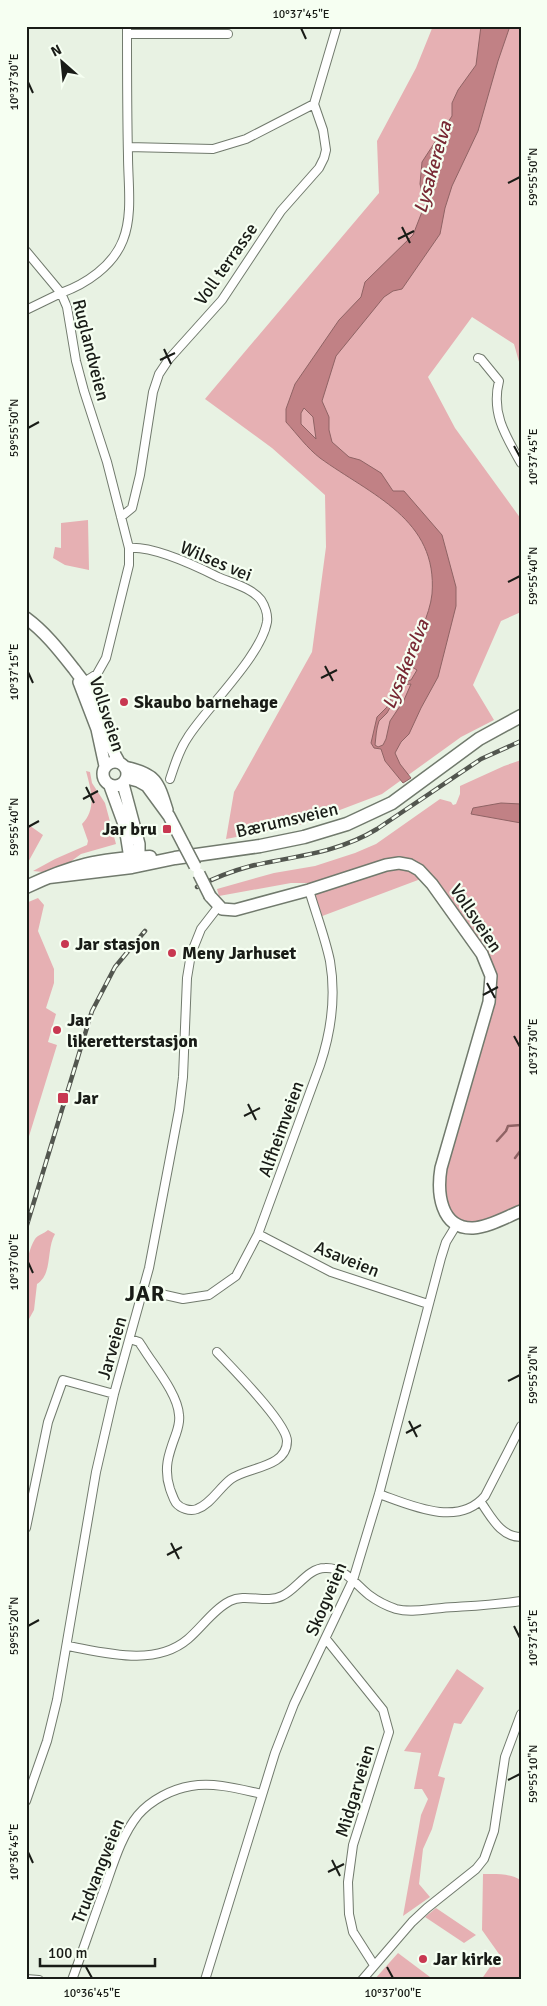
<svg xmlns="http://www.w3.org/2000/svg" width="547" height="2006" font-family="Signika,sans-serif">
  <style>
    .green { fill: #e6b0b3 }
    .water { fill: #c18185; stroke: #8f6364; fill-rule: evenodd }
    .lines { fill: none; stroke-linecap: round; stroke-linejoin: round }
    .stream { stroke: #8f6364; stroke-width: 2.5 }
    .street-casing { stroke: #717a6d; stroke-width: 10 }
    .secondary-casing { stroke: #717a6d; stroke-width: 14 }
    .primary-casing { stroke: #717a6d; stroke-width: 15 }
    .street { stroke: #fff; stroke-width: 8 }
    .secondary { stroke: #fff; stroke-width: 11 }
    .primary { stroke: #fff; stroke-width: 12 }
    .rail-casing { stroke: #52564f; stroke-width: 4.5 }
    .rail { stroke: #f6fff2; stroke-width: 2.5; stroke-dasharray: 8; stroke-linecap: butt }
    .secondary-bridge-casing { stroke: #717a6d; stroke-width: 14; stroke-linecap: butt }
    .secondary-bridge { stroke: #fff; stroke-width: 11 }
    .ticks { fill: none; stroke: #191c17; stroke-width: 2 }
    .poi-dot { fill: #c83851; stroke: #f6fff2; stroke-width: 2 }
    .labels { text-anchor: middle; stroke-width: 4.5; stroke-linejoin: round; paint-order: stroke }
    .street-label { font-size: 18px; fill: #191c17; stroke: #f6fff2 }
    .poi-label { font-size: 18px; font-weight: bold; fill: #191c17; stroke: #f6fff2; text-anchor: start }
    .water-label { font-size: 19px; font-style: italic; fill: #782934; stroke: #f6fff2 }
    .district-label { font-size: 22px; font-weight: bold; letter-spacing: 1px; fill: #191c17; stroke: #f6fff2 }
    .neatline { fill: none; stroke: #191c17; stroke-width: 2 }
    .ticks-label { font-size: 12px; text-anchor: middle; fill: #191c17 }
  </style>
  <rect width="100%" height="100%" fill="#e8f2e3"/>
  <path class="green" d="M433 26H521V369L514 344 472 317 428 377 455 428 521 519V612L501 621 473 685 494 720 461 737 382 794 303 824 226 839 234 792 312 652 326 547 325 495 272 448 205 399 379 193 377 141 416 68Z
    M88 520 89 570 65 565 53 558 55 547 61 548V523Z
    M521 760V1211L487 1225 450 1220 439 1183 486 1013V962L426 877 317 918 308 883H291L219 896 217 889 274 873 315 866 355 853 376 844 440 799 451 802 453 805 456 804 460 794V786L504 766Z
    M86 771 90 772 92 783 105 803 116 844 81 854 66 865 43 872 33 871 55 859 87 845 88 841 82 824C97 809 91 790 86 771Z
    M26 823 43 835 26 866Z
    M38 898 44 905 38 931 54 969V983L46 1008 56 1014 48 1042 57 1045 26 1146V903Z
    M48 1230 55 1234C46 1249 53 1274 37 1284L34 1310 29 1319H26C26 1296 22 1260 35 1239 37 1235 44 1234 48 1230Z
    M457 1669 484 1688 461 1724 454 1723 438 1776 445 1778 432 1829 423 1849 419 1884 430 1897 403 1916 421 1815 428 1799 422 1789H414L421 1753 404 1751Z
    M483 1874C496 1874 509 1873 521 1880V1977L519 1980H481L499 1954 482 1930Z
    M436 1908 476 1935 464 1943 425 1917Z
    M398 1953 434 1980H374Z"/>
  <path class="water" d="M481 26H510L498 61 478 131 452 186 445 208 440 234 402 289 393 291 384 297 336 356 322 401 329 417V430L332 442 349 457 360 460 381 473 393 491H404L442 535 456 587V606L438 677 421 708 409 734 401 742 395 753 400 764 411 778 403 783 385 761 381 749 374 748 371 743 377 717 387 707 401 678 405 677 407 681 411 680 417 670 412 667 411 663C415 641 430 615 432 594 438 519 371 495 320 458 307 448 297 434 286 422V409L295 384 339 320 361 297 365 282 413 235 425 204 420 184 422 162 452 116V103L458 90 476 65ZM304 408 313 417 316 439 301 424V413ZM411 684 404 700 390 721 386 739 383 745 378 747 375 745C376 737 376 729 379 721L387 713 403 685Z
    M501 803 521 804V823L471 814 473 808Z"/>
  <g class="lines">
    <path class="stream" d="M497 1141 506 1131 508 1126 521 1125
      M515 1158 521 1150"/>
    <g class="street-casing">
      <path id="street" d="M127 34H228
        M128 147 213 149 246 139 314 104
        M26 251 61 293 26 310
        M478 358 481 359 499 381C491 413 505 435 521 463
        M121 517 132 508 140 475 153 392 159 374 169 359 222 300 281 211 319 168 324 158 326 150 323 130 314 104 337 26
        M129 548C153 546 196 566 218 577 232 583 252 588 261 600 265 606 268 615 267 622 261 656 208 706 188 737 179 750 175 764 170 779
        M81 684 97 674 106 658 129 565V548L107 462 84 391 76 361 67 307 61 293C86 284 113 266 123 240 133 215 128 183 128 156 127 113 127 70 127 26
        M258 1234 331 1272 428 1304
        M143 1290 183 1299 209 1295 236 1276 258 1234 320 1065C331 1032 336 996 330 961 325 937 316 914 309 890
        M130 1339 139 1342 143 1348C154 1366 178 1394 179 1415 180 1421 178 1428 176 1434 169 1453 163 1468 170 1489 172 1494 173 1498 176 1503 180 1508 190 1512 197 1509 211 1504 219 1488 231 1479 247 1467 287 1468 287 1441 287 1423 231 1367 217 1352
        M379 1494C410 1505 458 1528 485 1496L521 1426
        M480 1501C491 1516 500 1537 521 1537
        M26 1528 48 1422 63 1380 114 1394
        M326 1639 383 1710 389 1732 353 1845 348 1882 349 1914 353 1932 374 1965
        M68 1646C106 1653 155 1667 188 1639 202 1627 214 1609 230 1601 246 1593 266 1604 282 1596 297 1589 308 1568 325 1568 345 1567 356 1585 369 1595 377 1601 387 1606 396 1609 411 1613 427 1609 442 1608 468 1606 494 1605 521 1601
        M26 1801 47 1741 57 1700 96 1472 114 1394 149 1268 169 1163 179 1110 183 1077 187 978 191 954 201 929 218 907
        M26 1979 39 1980
        M72 1980C83 1950 93 1920 104 1890 113 1865 121 1836 138 1815 151 1800 172 1789 191 1786 215 1782 239 1789 262 1794
        M205 1980 275 1753 294 1704 353 1580 379 1494 441 1258 446 1242 457 1224
        M362 1980 412 1922 427 1908 476 1869 484 1859 494 1831 505 1757 521 1714"/>
    </g>
    <g class="secondary-casing">
      <path id="secondary" d="M26 618C45 632 59 650 74 669 83 682 89 685 95 701 104 721 107 743 119 762
        M79 682 97 729 105 766
        M103 774a12 12 0 1 1 24 0a12 12 0 1 1-24 0Z
        M125 767C156 774 158 781 167 810
        M127 778 138 781 147 786 169 816 184 845
        M123 784 139 844V857L134 863
        M110 786 125 827 131 865
        M210 896 222 909 235 910 309 890 386 865 399 863 410 865 419 870 432 884 482 954 491 976 489 1002 441 1168C437 1192 440 1229 473 1228 489 1227 506 1217 521 1211"/>
    </g>
    <g class="primary-casing">
      <path id="primary" d="M49 877 132 867 175 858 260 846 304 837 347 824 392 803 479 739 521 716
        M26 887C73 865 98 859 150 857"/>
    </g>
    <use href="#street" class="street"/>
    <use href="#secondary" class="secondary"/>
    <use href="#primary" class="primary"/>
    <g class="rail-casing">
      <path id="rail" d="M197 887C214 878 232 871 251 866 295 856 338 853 377 829L481 759 521 741
        M26 1228 92 1011 115 967 145 931"/>
    </g>
    <use href="#rail" class="rail"/>
    <g class="secondary-bridge-casing">
      <path id="secondary-bridge" d="M184 845 195 866
        M199 874 210 896"/>
    </g>
    <use href="#secondary-bridge" class="secondary-bridge"/>
  </g>
  <path class="ticks" d="M301 28 306 39M28 82 33 93M508 183 520 177M402 227 410 243M398 239 414 231M164 349 171 364M160 360 175 353M28 428 39 422M514 446 520 457M508 582 520 576M325 666 333 681M28 672 33 683M321 678 337 670M86 787 94 803M83 799 98 791M28 827 39 821M487 983 495 998M483 995 498 987M514 1036 520 1047M248 1104 256 1120M244 1116 260 1108M28 1262 33 1273M508 1381 520 1375M409 1421 417 1437M406 1433 421 1425M171 1543 179 1559M167 1555 182 1547M28 1626 39 1620M514 1626 520 1638M508 1780 520 1774M28 1852 33 1863M332 1860 340 1876M328 1872 344 1864M86 1967 92 1978M387 1967 393 1978"/>
  <g class="poi-dot">
    <circle cx="124" cy="702" r="5"/>
    <rect x="162" y="824" width="10" height="10" rx="2.5"/>
    <circle cx="65" cy="944" r="5"/>
    <circle cx="172" cy="953" r="5"/>
    <circle cx="57" cy="1030" r="5"/>
    <rect x="57" y="1092" width="12" height="12" rx="2.5"/>
    <circle cx="423" cy="1959" r="5"/>
  </g>
  <g class="labels">
    <g class="street-label">
      <text transform="translate(226 264) rotate(-55)" y="6">Voll terrasse</text>
      <text transform="translate(91 350) rotate(76)" y="6">Ruglandveien</text>
      <text transform="translate(216 561) rotate(23)" y="6">Wilses vei</text>
      <text transform="translate(107 714) rotate(72)" y="6">Vollsveien</text>
      <text transform="translate(287 820) rotate(-13)" y="6">Bærumsveien</text>
      <text transform="translate(476 918) rotate(56)" y="6">Vollsveien</text>
      <text transform="translate(281 1129) rotate(-70)" y="6">Alfheimveien</text>
      <text transform="translate(347 1259) rotate(22)" y="6">Asaveien</text>
      <text transform="translate(112 1348) rotate(-74)" y="6">Jarveien</text>
      <text transform="translate(326 1599) rotate(-67)" y="6">Skogveien</text>
      <text transform="translate(355 1791) rotate(-73)" y="6">Midgarveien</text>
      <text transform="translate(98 1871) rotate(-68)" y="6">Trudvangveien</text>
    </g>
    <g class="poi-label">
      <text x="134" y="708">Skaubo barnehage</text>
      <text x="157" y="835" text-anchor="end">Jar bru</text>
      <text x="75" y="950">Jar stasjon</text>
      <text x="182" y="959">Meny Jarhuset</text>
      <text x="67" y="1026">Jar<tspan x="67" dy="21">likeretterstasjon</tspan></text>
      <text x="74" y="1104">Jar</text>
      <text x="433" y="1965">Jar kirke</text>
    </g>
    <g class="water-label">
      <text transform="translate(432 167) rotate(-74)" y="7">Lysakerelva</text>
      <text transform="translate(405 664) rotate(-68)" y="7">Lysakerelva</text>
    </g>
    <g class="district-label">
      <text x="145" y="1301">JAR</text>
    </g>
  </g>
  <rect width="547" height="2006" fill="none" stroke="#f6fff2" stroke-width="55"/>
  <g transform="translate(62 62) rotate(333)" stroke="#f6fff2" stroke-width="4" paint-order="stroke">
  <path d="M0-4L9 19L0 12L-9 19Z" fill="#191c17"/>
  <text y="-8" font-size="14" font-weight="bold" text-anchor="middle" fill="#191c17">N</text>
  </g>
  <path d="M40 1958v8h115v-8" fill="none" stroke="#191c17" stroke-width="2.5"/>
  <text x="48" y="1958" font-size="15" fill="#191c17" stroke="#f6fff2" stroke-width="4" paint-order="stroke">100 m</text>
  <rect x="28" y="28" width="492" height="1950" class="neatline"/>
  <g class="ticks-label">
    <text x="301" y="18">10°37'45"E</text>
    <text transform="translate(14 82) rotate(-90)" y="4">10°37'30"E</text>
    <text transform="translate(533 177) rotate(-90)" y="4">59°55'50"N</text>
    <text transform="translate(14 428) rotate(-90)" y="4">59°55'50"N</text>
    <text transform="translate(533 457) rotate(-90)" y="4">10°37'45"E</text>
    <text transform="translate(533 576) rotate(-90)" y="4">59°55'40"N</text>
    <text transform="translate(14 672) rotate(-90)" y="4">10°37'15"E</text>
    <text transform="translate(14 827) rotate(-90)" y="4">59°55'40"N</text>
    <text transform="translate(533 1047) rotate(-90)" y="4">10°37'30"E</text>
    <text transform="translate(14 1262) rotate(-90)" y="4">10°37'00"E</text>
    <text transform="translate(533 1375) rotate(-90)" y="4">59°55'20"N</text>
    <text transform="translate(14 1626) rotate(-90)" y="4">59°55'20"N</text>
    <text transform="translate(533 1638) rotate(-90)" y="4">10°37'15"E</text>
    <text transform="translate(533 1774) rotate(-90)" y="4">59°55'10"N</text>
    <text transform="translate(14 1852) rotate(-90)" y="4">10°36'45"E</text>
    <text x="92" y="1997">10°36'45"E</text>
    <text x="393" y="1997">10°37'00"E</text>
  </g>
</svg>
